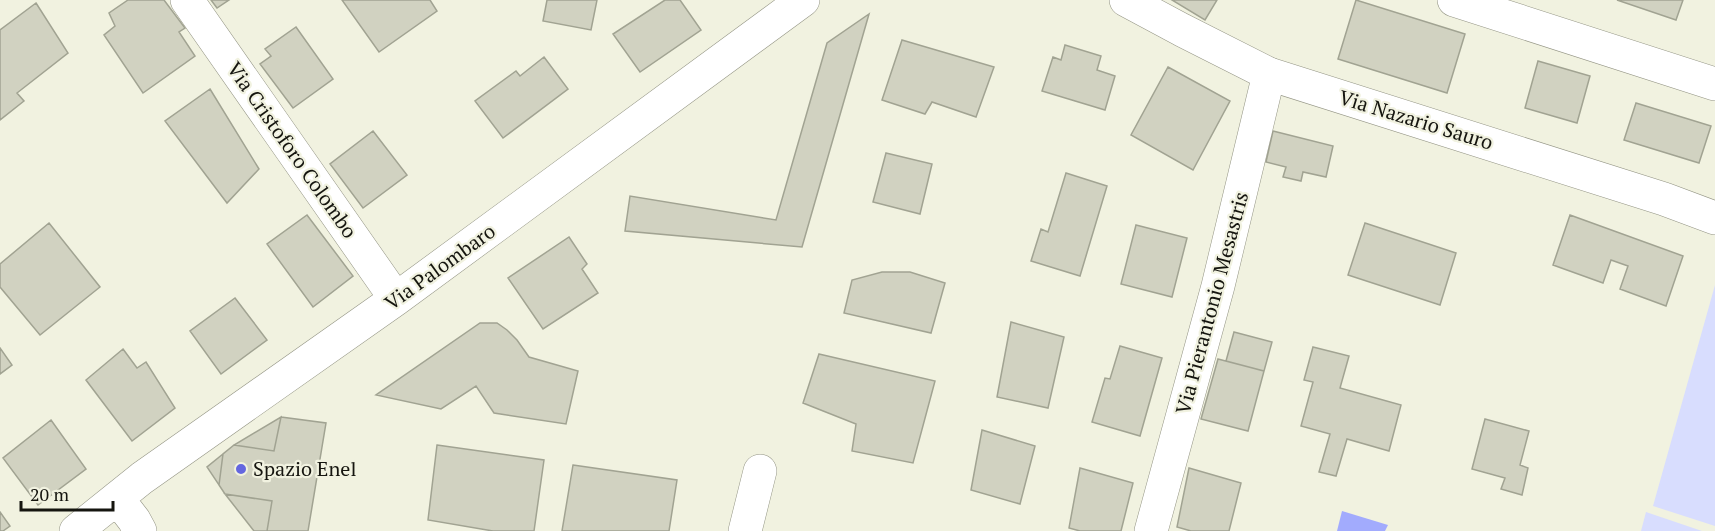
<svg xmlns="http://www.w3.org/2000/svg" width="1715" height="531" font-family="'PT Serif',serif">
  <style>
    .green { fill: #d8ddfe }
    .water { fill: #a2abfd }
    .building { fill: #d1d2c1; stroke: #a1a392; stroke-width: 1.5 }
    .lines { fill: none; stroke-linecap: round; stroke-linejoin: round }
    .minor-casing { stroke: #949585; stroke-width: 34 }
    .secondary-casing { stroke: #949585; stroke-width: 34 }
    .minor { stroke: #fff; stroke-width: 33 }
    .secondary { stroke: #fff; stroke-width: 33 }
    .poi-dot { fill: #6466df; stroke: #f1f2e0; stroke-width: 2 }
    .labels { text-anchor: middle; stroke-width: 4.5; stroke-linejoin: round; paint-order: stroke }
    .street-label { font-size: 20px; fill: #15150f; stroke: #f1f2e0 }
    .poi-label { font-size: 20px; fill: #15150f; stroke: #f1f2e0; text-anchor: start }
  </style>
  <rect width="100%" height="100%" fill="#f1f2e0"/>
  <path class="green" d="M1715 285V526L1653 506Z
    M1646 512 1702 531H1641Z"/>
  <path class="water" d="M1342 511 1388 525 1385 531H1337Z"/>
  <path class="building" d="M128 0H164L185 28 179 32 195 56 143 93 104 35 115 26 109 13Z
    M211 0H229L217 8Z
    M342 0H430L437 11 379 52Z
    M547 0H597L591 30 543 21Z
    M665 0H680L701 30 640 72 613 34Z
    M1172 0H1217L1205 20Z
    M1356 0 1465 34 1447 93 1338 59Z
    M1617 0H1683L1676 20Z
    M36 3 68 53 17 93 24 101 0 120V30Z
    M869 14 802 247 625 231 630 196 776 220 827 43Z
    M296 27 333 79 293 108 260 64 271 56 265 49Z
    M902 40 994 67 976 117 932 102 925 114 882 100Z
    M1065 45 1101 56 1097 70 1115 76 1105 110 1042 91 1053 57 1061 60Z
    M544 57 568 89 503 138 475 101 516 71 520 76Z
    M1538 61 1590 76 1577 123 1525 108Z
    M1168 67 1230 101 1193 170 1131 135Z
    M210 89 259 169 227 203 165 121Z
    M1636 103 1711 126 1699 163 1624 140Z
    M373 131 407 175 363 208 330 164Z
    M1273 131 1333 146 1326 177 1303 172 1301 181 1283 177 1286 167 1266 162Z
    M886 153 932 164 920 214 873 202Z
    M1066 173 1107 186 1080 276 1031 261 1041 229 1048 232Z
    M307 215 353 276 313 307 267 244Z
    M1570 215 1683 256 1666 306 1620 289 1628 266 1611 260 1603 283 1553 265Z
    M49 223 100 287 40 335 0 287V264Z
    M1365 223 1456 253 1440 305 1348 275Z
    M1136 225 1187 238 1172 297 1121 284Z
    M569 237 587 264 582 269 598 293 543 329 508 278Z
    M882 272H910L945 283 931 333 844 313 852 280Z
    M235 298 267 340 221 374 190 331Z
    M1011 322 1064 337 1048 408 997 397Z
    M480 323H497L507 330 517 340 529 357 578 371 566 424 494 413 476 386 441 409 376 395Z
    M1234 332 1272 342 1264 371 1226 361Z
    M1120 346 1162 358 1140 436 1092 422 1105 378 1110 379Z
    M1313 347 1349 356 1340 388 1401 405 1389 451 1347 439 1336 476 1319 472 1330 434 1301 426 1313 382 1304 380Z
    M0 348 12 365 0 374Z
    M123 349 137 368 146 362 175 408 132 441 86 380Z
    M819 354 935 381 913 463 852 451 856 424 803 403Z
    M1218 359 1264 371 1248 431 1201 419Z
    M281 417 326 423 308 531H267L272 501 225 494 219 485 223 454 234 445 274 451Z
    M281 417 274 451 234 445Z
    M1485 419 1529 431 1520 465 1528 468 1522 495 1501 489 1505 478 1472 469Z
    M51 420 86 469 38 505 3 458Z
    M982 430 1035 446 1020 504 971 490Z
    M437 445 544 460 534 531H493L428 520Z
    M223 454 219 485 207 467Z
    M573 465 677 480 669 531H562Z
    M1080 468 1133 483 1121 531H1080L1069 528Z
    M1189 468 1241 483 1229 531H1191L1177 527Z
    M225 494 272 501 267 531H254Z
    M0 512 10 526 3 531H0Z"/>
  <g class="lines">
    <g class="minor-casing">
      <path id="minor" d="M187 0 396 299
        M1454 0 1715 84
        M117 498 134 520 140 531
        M76 531 142 478 396 299 803 0
        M745 531 760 471
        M1151 531 1218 286 1269 74"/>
    </g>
    <g class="secondary-casing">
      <path id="secondary" d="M1126 0 1182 30 1269 74 1664 199 1715 218"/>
    </g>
    <use href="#minor" class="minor"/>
    <use href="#secondary" class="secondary"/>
  </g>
  <circle class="poi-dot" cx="241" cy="469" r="6"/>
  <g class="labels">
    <g class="street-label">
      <text transform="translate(1416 120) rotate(17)" y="7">Via Nazario Sauro</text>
      <text transform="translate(292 150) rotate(55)" y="7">Via Cristoforo Colombo</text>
      <text transform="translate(440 267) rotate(-36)" y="7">Via Palombaro</text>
      <text transform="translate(1212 303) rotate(-75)" y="7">Via Pierantonio Mesastris</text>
    </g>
    <g class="poi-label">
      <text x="253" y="476">Spazio Enel</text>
    </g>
  </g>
  <path d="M21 501v9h92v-9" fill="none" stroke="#15150f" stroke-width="3"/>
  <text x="30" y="501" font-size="18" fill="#15150f" stroke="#f1f2e0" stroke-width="4.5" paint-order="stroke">20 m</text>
</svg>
